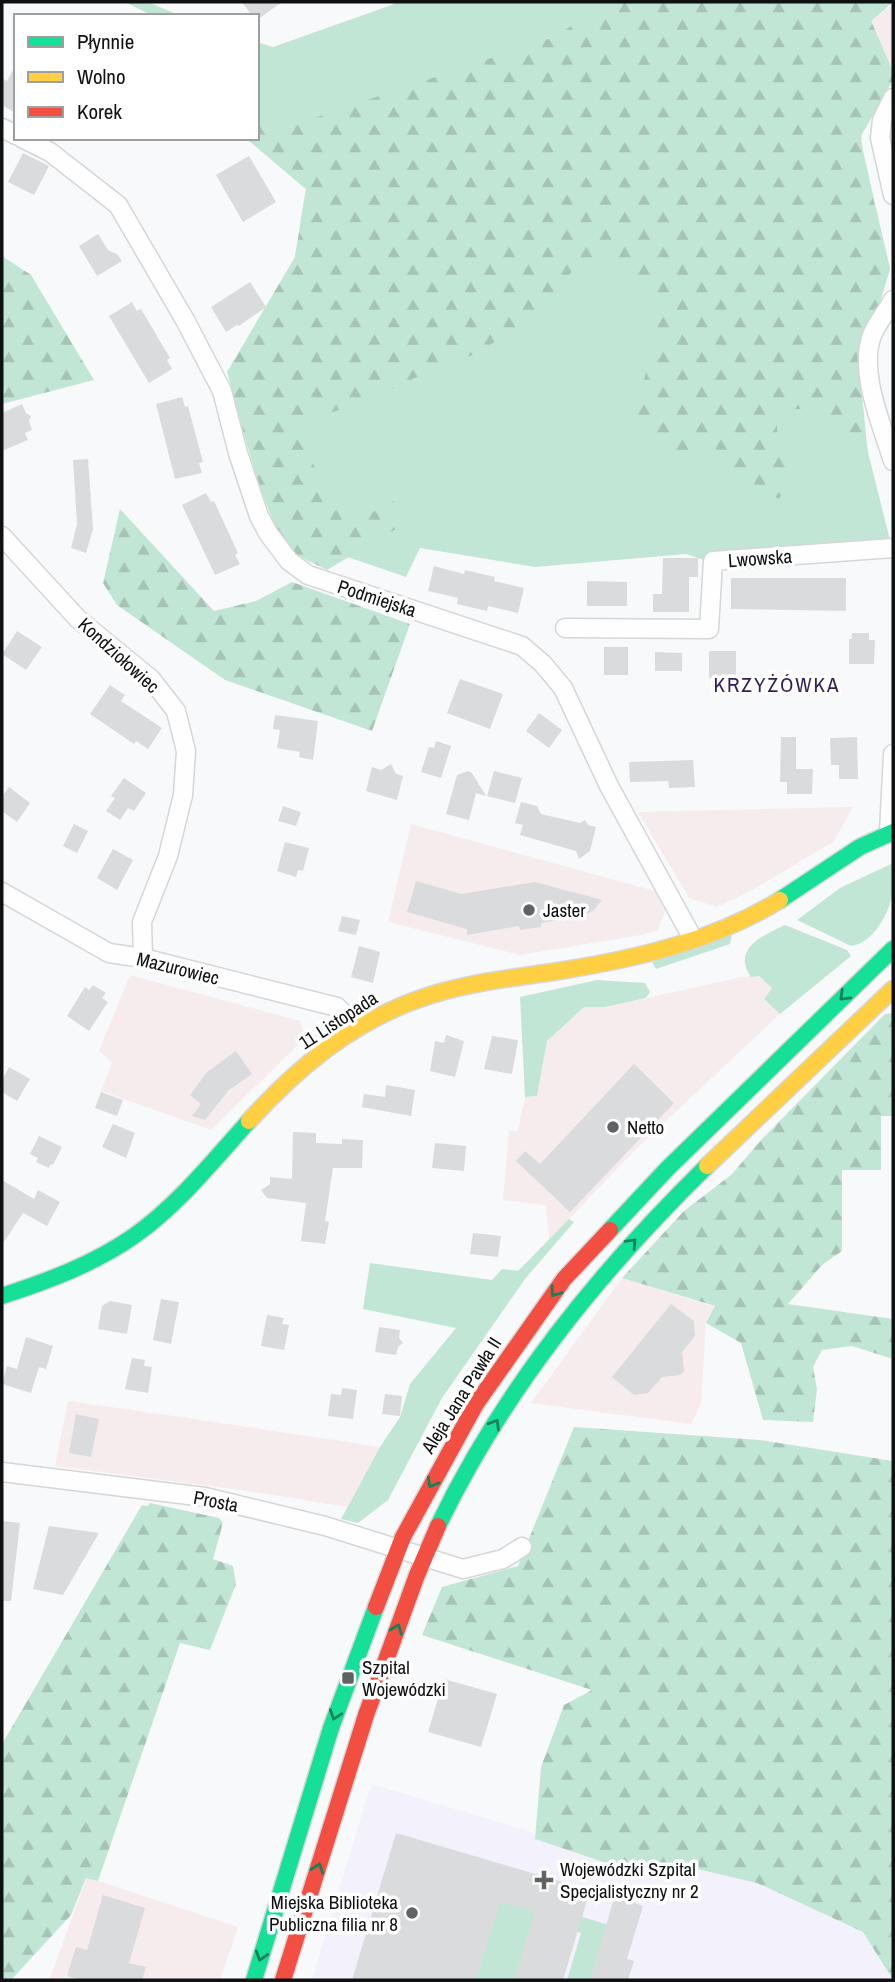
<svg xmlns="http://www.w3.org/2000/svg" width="895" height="1982" font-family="'Archivo Narrow',sans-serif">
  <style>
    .commercial { fill: #f6ecee }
    .medical { fill: #f3f2fc }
    .green { fill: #c2e6d5 }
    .forest { fill: url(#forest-firs) }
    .building { fill: #dadbdc }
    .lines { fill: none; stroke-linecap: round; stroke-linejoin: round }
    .street-casing { stroke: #d5d6d7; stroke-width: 21 }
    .fast-casing { stroke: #d5d6d7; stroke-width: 19 }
    .slow-casing { stroke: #d5d6d7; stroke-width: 19 }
    .jam-casing { stroke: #d5d6d7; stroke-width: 19 }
    .street { stroke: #fefefe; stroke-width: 18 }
    .fast { stroke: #16e098; stroke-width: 16 }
    .slow { stroke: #ffcf43; stroke-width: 16 }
    .jam { stroke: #f24e42; stroke-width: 16 }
    .oneway { stroke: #13825b }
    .poi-dot { fill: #616263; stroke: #fff; stroke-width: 2.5 }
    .labels { text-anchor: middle; stroke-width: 7; stroke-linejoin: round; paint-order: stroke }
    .street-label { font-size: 19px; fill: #0f1011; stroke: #fff }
    .poi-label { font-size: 19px; fill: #0f1011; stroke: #fff; text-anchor: start }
    .neighbourhood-label { font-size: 21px; letter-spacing: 2px; fill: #321f59; stroke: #fff }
  </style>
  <defs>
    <pattern id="forest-firs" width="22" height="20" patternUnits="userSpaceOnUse" patternTransform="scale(1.75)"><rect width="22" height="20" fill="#c2e6d5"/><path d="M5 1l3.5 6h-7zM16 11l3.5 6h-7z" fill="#a6c4b6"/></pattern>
  </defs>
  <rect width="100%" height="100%" fill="#f8f9fa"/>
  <path class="commercial" d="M893 4V72L871 21Z
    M853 807 834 841 756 888 717 907 689 898 638 812Z
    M411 824 655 891 665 911 658 930 641 935 520 955 388 922Z
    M130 975 300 1021 305 1038 211 1130 101 1091 112 1063 99 1051Z
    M759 975 773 988 764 999 780 1014 635 1150 549 1240 546 1205 503 1200 509 1131H518L525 1097 537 1096 547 1041 584 1006 606 1007 742 977Z
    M622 1278 715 1307 706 1323 701 1404 691 1424 531 1403Z
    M68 1401 194 1419 380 1447 347 1507 241 1490 55 1466Z
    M87 1877 238 1927 220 1980H49Z"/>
  <path class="medical" d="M371 1784 535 1833 536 1839 633 1872 684 1866 757 1883 863 1932 892 1980H312Z"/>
  <path class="green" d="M125 2H148L181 16H153Z
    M400 2H893L871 21 893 72 862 130 861 142 890 269 853 392 890 540 704 560 686 554 535 567 420 548 406 577 333 552 295 519V257L306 189 246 138H257V42L273 47Z
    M893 863C893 872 895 882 893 891 890 912 874 943 851 946L797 920 840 888Z
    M785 925 847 950 851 956 780 1014 764 999 772 988 759 976 751 977C731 948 764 935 785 925Z
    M732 935 730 944 656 969 652 962Z
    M597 980 645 983 650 992 646 998 605 1007H584L547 1041 537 1096 525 1097 520 997Z
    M569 1219 574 1222 525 1279 442 1398 388 1500 358 1523 341 1519 380 1447 400 1417 410 1384 456 1328 363 1309 370 1263 492 1280 502 1269 518 1271Z
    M502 1894 547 1906 535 1921 516 1980H476Z
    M559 1910 609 1925 592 1980H567L581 1933 554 1924Z"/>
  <path class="forest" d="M608 2H893L871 21 893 72V80L861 136 865 166 890 269 876 315 857 346 868 454 811 408 776 411 778 443 793 477 779 499 741 476 707 440 678 466 655 453 636 410 661 314 636 275 610 264 581 261 559 287 548 310 473 355 436 368 369 400 312 419C310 424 307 430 306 435 301 464 342 500 359 519L394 501 401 526 327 570C316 564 302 559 293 552 266 531 238 409 227 372L295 257 306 189 247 139 257 138V129L261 126 296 124 554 37Z
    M2 256 31 275 94 380 2 404Z
    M120 509 214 611 256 601 292 582 410 624 372 731 225 680 117 605 103 583Z
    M893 1013V1116H881V1170H842V1251L822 1265 788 1304 893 1319V1359L852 1346 822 1350 813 1367 817 1389 813 1422 763 1420 741 1343 706 1323 715 1306 622 1278 684 1211 731 1175 763 1138 885 1014Z
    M574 1427 760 1440 893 1461V1980L863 1932 757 1883 684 1866 633 1872 535 1839 541 1767 564 1705 592 1690 422 1635 442 1587 518 1566Z
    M150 1503 219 1518 223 1523 213 1559 233 1566 236 1584 210 1650 180 1643 98 1881 86 1878 71 1915 12 1979 2 1980V1744L142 1505 148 1506Z"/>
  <path class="building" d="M242 2H282L257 20V16H252Z
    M16 65V113L2 105V78L7 81Z
    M23 153 49 166 34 195 8 182Z
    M249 156 276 202 243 222 216 175Z
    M98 234 108 250 117 254 122 261 97 276 79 246Z
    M250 282 266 307 239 326 237 325 226 332 211 307Z
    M132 302 137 311 141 309 170 358 167 360 172 369 149 383 109 316Z
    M182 397 185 407 188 406 203 462 199 463 202 473 175 479 156 404Z
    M22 404 26 413 31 416 29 421 32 430 25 433 28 440 2 451V413Z
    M88 459 93 529 86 553 71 548 77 524 73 460Z
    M206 493 211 502 214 501 238 553 235 555 240 564 215 575 182 505Z
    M663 558H698V577H689V612H653V594H662Z
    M434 566 464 574 465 570 495 577 494 581 524 588 518 613 488 606 487 611 457 604 458 598 428 591Z
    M731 578H846V611L731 609Z
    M587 581 627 582V606H587Z
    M17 631 42 647 26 670 2 654Z
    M852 633H869V640H875L874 664H849V639H852Z
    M604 647H628V675H604Z
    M709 651H736V688L718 687V678H709Z
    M655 652 682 653V671H655Z
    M460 679 503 694 490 729 447 713Z
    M110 685 125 695 121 701 162 728 148 749 136 741 134 744 90 714Z
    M539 713 562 730 549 748 526 731Z
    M275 715 318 721 313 760 299 757 300 752 277 748 280 730 273 729Z
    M781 737H796V769H813L812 794H787V782H780Z
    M857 737 858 779H839V765H831L830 738Z
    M436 741 451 746 441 778 421 772 429 747 434 748Z
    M693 760 695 787 669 788 668 781 630 782 629 762Z
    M391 764 396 774 403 776 397 800 366 791 372 767 381 770Z
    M468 771 472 773 486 796 476 793 469 820 446 814 457 775Z
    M494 771 522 778 515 803 487 796Z
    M124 778 146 793 134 811 128 808 120 820 106 811 115 798 111 796Z
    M9 787 30 803 17 822 2 811V797Z
    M521 802 537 806 541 814 580 823 585 820 588 825 596 827 590 851 579 859 576 851 520 835 523 825 515 823Z
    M283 806 301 812 296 826 278 821Z
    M74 824 88 831 77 853 63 846Z
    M285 842 309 848 303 871 298 870 296 877 277 871Z
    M113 849 133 860 117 890 97 878Z
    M416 881 461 894 535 882 602 900 593 911 582 916 541 923V927L520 930 519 926 467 935V929L407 912Z
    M342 916 360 920 356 935 338 931Z
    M359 946 380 952 373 983 351 977Z
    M93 985 106 993 102 998 108 1002 89 1031 67 1016 85 987 89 990Z
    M446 1035 464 1041 455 1077 430 1071 435 1041 444 1043Z
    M492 1036 518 1040 512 1074 484 1069Z
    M236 1051 252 1074 229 1090 205 1120 192 1116 201 1104 190 1095 207 1072Z
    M634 1064 674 1103 570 1212 516 1161 525 1151 540 1164Z
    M9 1067 30 1079 17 1101 2 1092V1080Z
    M386 1085 415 1090 411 1116 362 1107 364 1094 385 1097Z
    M101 1092 123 1100 117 1116 95 1108Z
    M113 1124 135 1133 126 1158 102 1147Z
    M293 1132 316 1133V1143L342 1144V1139L363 1140 362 1168H333L325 1221 329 1222 325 1244 301 1241 306 1203 267 1198 261 1190 270 1184V1177L292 1179Z
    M39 1136 62 1147 53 1165 51 1164 49 1168 36 1162 38 1158 30 1154Z
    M435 1143 466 1146 464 1171 432 1168Z
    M2 1180 34 1199 38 1190 60 1202 47 1226 23 1213 2 1245Z
    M473 1233 501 1236 498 1257 470 1254Z
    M161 1299 179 1302 171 1344 153 1340Z
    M110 1301 132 1305 127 1334 98 1329 102 1306Z
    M671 1304 694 1321 695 1336 682 1352 684 1371 680 1375 662 1377 648 1393 634 1395 612 1377Z
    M267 1315 284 1318 282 1324 289 1325 284 1350 261 1346Z
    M379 1327 400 1330 399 1338 403 1343 398 1347 396 1355 375 1352Z
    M26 1337 53 1346 46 1369 39 1367 31 1393 2 1384 7 1366 17 1369Z
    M132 1358 145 1360 144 1366 152 1367 148 1393 125 1389Z
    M342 1388 357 1390 353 1419 328 1416 331 1394 341 1395Z
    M385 1394 402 1396 400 1416 382 1414Z
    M76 1414 99 1419 91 1457 69 1453Z
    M2 1521 20 1523 11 1601H2Z
    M49 1526 99 1533 63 1595 33 1589Z
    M444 1679 497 1694 481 1747 428 1732Z
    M396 1833 590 1890 563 1980H514L535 1912 500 1902 476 1980H352Z
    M103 1895 145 1908 129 1963 146 1967 142 1980H81L67 1976 76 1947 87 1950Z
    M615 1895 635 1901V1903L643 1906 627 1959 634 1961 628 1980H590Z"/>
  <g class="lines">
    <g class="street-casing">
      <path id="street" d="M893 98 882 120 880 138 893 195
        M2 128 16 135
        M22 138 50 152 118 205 185 320 222 391 238 453 259 516 268 533 289 561 308 575 522 646 543 664 563 688 609 786 693 939
        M893 300C887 311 878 322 873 333 857 369 882 425 893 461
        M2 536 78 619 151 679 176 711 186 751 183 795 168 856 142 922 143 958
        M565 628 709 629 713 561 893 548
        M889 832 893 754
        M2 892 109 953 143 958 337 1007 358 1027
        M2 1472 205 1497 325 1526 463 1569 503 1559 522 1547"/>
    </g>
    <g class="fast-casing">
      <path id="fast" d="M780 900 860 847 893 832
        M610 1230 667 1169 893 949
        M2 1296C48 1281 94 1264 134 1236 178 1205 213 1161 249 1121
        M438 1526C504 1389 599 1272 707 1166
        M254 1980 331 1728 376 1607"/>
    </g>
    <g class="slow-casing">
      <path id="slow" d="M249 1121C297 1068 351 1023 419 999 466 982 515 978 565 970 639 958 715 940 780 900
        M707 1166 893 989"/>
    </g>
    <g class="jam-casing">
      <path id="jam" d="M376 1607 403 1537 476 1404 564 1279 610 1230
        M283 1980 366 1715 417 1575 438 1526"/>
    </g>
    <use href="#street" class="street"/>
    <use href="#fast" class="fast"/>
    <use href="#slow" class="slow"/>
    <use href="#jam" class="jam"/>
  </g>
  <defs><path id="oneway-chevron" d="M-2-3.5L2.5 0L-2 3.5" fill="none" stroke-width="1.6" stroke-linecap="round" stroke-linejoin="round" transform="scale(1.75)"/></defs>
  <g class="oneway">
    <use href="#oneway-chevron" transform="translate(844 996) rotate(136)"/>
    <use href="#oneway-chevron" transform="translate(632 1243) rotate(-47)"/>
    <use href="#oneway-chevron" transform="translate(555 1292) rotate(126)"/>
    <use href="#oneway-chevron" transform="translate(495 1424) rotate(-59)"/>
    <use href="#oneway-chevron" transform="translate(432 1483) rotate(119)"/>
    <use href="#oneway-chevron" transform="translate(397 1629) rotate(-69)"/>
    <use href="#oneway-chevron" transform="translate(335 1715) rotate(109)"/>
    <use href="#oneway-chevron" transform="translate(318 1868) rotate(-72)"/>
    <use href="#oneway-chevron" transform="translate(261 1956) rotate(107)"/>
  </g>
  <g class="poi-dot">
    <circle cx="529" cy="910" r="7"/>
    <circle cx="613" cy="1127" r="7"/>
    <rect x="341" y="1671" width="14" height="14" rx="3.5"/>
    <path d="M540.5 1869.5h7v7h7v7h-7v7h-7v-7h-7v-7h7z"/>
    <circle cx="412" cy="1913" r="7"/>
  </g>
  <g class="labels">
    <g class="street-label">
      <text transform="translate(760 558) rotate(-4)" y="7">Lwowska</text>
      <text transform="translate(377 598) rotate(18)" y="7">Podmiejska</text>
      <text transform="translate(119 655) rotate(42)" y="7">Kondziołowiec</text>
      <text transform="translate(178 968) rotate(14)" y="7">Mazurowiec</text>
      <text transform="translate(338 1020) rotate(-33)" y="7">11 Listopada</text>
      <text transform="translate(461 1395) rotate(-58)" y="7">Aleja Jana Pawła II</text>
      <text transform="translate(216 1501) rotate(11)" y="7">Prosta</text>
    </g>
    <g class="poi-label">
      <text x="543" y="917">Jaster</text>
      <text x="627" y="1134">Netto</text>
      <text x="362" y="1674">Szpital<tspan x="362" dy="22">Wojewódzki</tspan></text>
      <text x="560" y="1876">Wojewódzki Szpital<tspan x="560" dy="22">Specjalistyczny nr 2</tspan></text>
      <text x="398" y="1909" text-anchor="end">Miejska Biblioteka<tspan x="398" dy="22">Publiczna filia nr 8</tspan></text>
    </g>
    <g class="neighbourhood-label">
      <text x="777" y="692">KRZYŻÓWKA</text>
    </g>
  </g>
  <rect width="895" height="1982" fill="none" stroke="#0f1011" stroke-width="7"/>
  <rect x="14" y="14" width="245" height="126" fill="#ffffff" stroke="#9f9fa0" stroke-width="2"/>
  <rect x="28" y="37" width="35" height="10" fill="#16e098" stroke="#9f9fa0" stroke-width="2"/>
  <text x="77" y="49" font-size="21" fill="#0f1011">Płynnie</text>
  <rect x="28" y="72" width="35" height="10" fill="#ffcf43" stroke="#9f9fa0" stroke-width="2"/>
  <text x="77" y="84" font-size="21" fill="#0f1011">Wolno</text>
  <rect x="28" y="107" width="35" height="10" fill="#f24e42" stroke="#9f9fa0" stroke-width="2"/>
  <text x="77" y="119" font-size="21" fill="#0f1011">Korek</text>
</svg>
